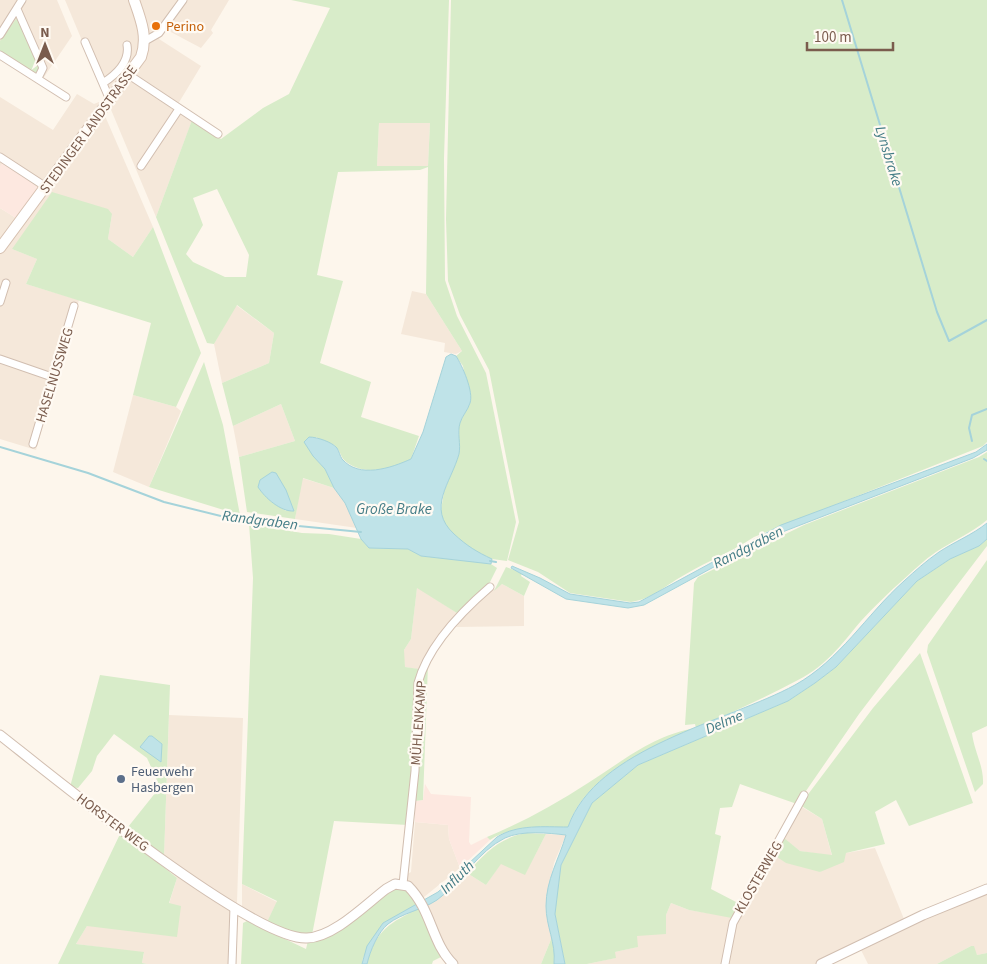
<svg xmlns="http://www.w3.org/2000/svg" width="987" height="964" font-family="'Source Sans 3',sans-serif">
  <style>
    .residential { fill: #f5e8da }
    .commercial { fill: #fde8e0 }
    .green { fill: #d8ecc9; fill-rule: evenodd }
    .water { fill: #bfe3e8; stroke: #a5d3da }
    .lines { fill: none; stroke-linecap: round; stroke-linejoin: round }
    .stream { stroke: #a5d3da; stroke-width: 2 }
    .minor-casing { stroke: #d1beb0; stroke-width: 9 }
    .tertiary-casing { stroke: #d1beb0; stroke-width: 11 }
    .secondary-casing { stroke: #d6c0b0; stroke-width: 12 }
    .minor { stroke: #fff; stroke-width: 7 }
    .tertiary { stroke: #fff; stroke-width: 9 }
    .secondary { stroke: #fff; stroke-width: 10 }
    .food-dot { fill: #e8710a; stroke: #fffaf3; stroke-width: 2 }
    .service-dot { fill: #5c6f8a; stroke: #fffaf3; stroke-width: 2 }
    .labels { text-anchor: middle; stroke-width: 4.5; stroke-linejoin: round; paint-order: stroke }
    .food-label { font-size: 14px; fill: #c56008; stroke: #fffaf3; text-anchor: start }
    .street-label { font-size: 14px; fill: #7a5c4d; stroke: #fffaf3 }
    .service-label { font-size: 14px; fill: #4e5e75; stroke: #fffaf3; text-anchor: start }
    .water-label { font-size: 15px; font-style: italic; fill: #437c86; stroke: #fffaf3 }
  </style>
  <rect width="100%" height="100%" fill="#fdf6ec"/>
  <path class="residential" d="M0 0H57L72 36 40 83 0 59Z
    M65 0H229L211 30 213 33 201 48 167 30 159 39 201 66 178 104 194 115 156 217Z
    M77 94 94 104 99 102 153 227 133 257 108 239 112 214 12 249 37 259 26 284 79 300 36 450 0 439V208L19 220 0 166V97L53 130Z
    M379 123H430L428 166H377Z
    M412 291 426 294 462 351 456 354 444 352 445 343 401 334Z
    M236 305 274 333 269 363 222 383 214 344Z
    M133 395 176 407 181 411 149 487 113 472Z
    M281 404 295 441 239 457 233 426Z
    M302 478 334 488 345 503 357 528 295 519Z
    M502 584 524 596V626L456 627 477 601Z
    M417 587 460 615 422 670 405 667 404 660V650L411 639Z
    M169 715 243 718 235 964H147L142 963 144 953 76 944 87 926 169 904 177 878 162 864 164 857Z
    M797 804 822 819 832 856 800 851 784 839 820 872 846 853 875 848 904 919 987 884V953L977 955 971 946 937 964H868L861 950 831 964H587L615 958V952L637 947 636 936 666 915 671 903 689 910 732 917 738 903Z
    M415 822 448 825 449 839 460 868 424 897 425 901 418 905 402 877 411 872Z
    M546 834 566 835 554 863 549 887 546 907 552 937 541 964H447L441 957 420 908 436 900 467 873 486 885 501 863 525 874Z
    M242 884 277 902 267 922 242 908Z"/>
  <path class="commercial" d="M3 162 40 189 19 220 0 208V166Z
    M425 784 431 794 471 797 469 842 471 845 487 837 490 840 460 868 449 839 448 825 415 822V801L423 800Z"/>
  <path class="green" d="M291 0H449L444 158 445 280 457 316 486 373 516 522 507 561 492 559 472 551 445 526 440 516 444 492 459 453V424L470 404 463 366 456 356 462 351 426 294 428 167 420 170 338 172 317 275 343 281 320 363 371 382 361 417 419 436 411 459C390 469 365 477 345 461 340 456 340 449 334 445 328 442 321 441 316 437L313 456 325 469 334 488 303 478 295 519 247 512 239 457 295 441 281 404 233 426 222 383 269 363 274 333 237 305 214 344 207 343 156 217 192 120 221 139 263 108 289 94 330 8ZM379 123H430L428 166H377ZM217 189 249 255 246 277H225L193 262 186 254 203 225 193 198ZM272 472 286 511 269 499 261 480Z
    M451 0H987V442L983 446 754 537C732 552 708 561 686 574 667 584 653 599 631 602L570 593 538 572 508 560 519 522 489 370 460 315 448 281 446 219Z
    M16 19 19 20 41 68 39 72 34 73 0 51V41Z
    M52 192 108 209 112 214 108 239 133 257 153 227 201 353 176 407 133 395 151 323 26 284 37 259 12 249Z
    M204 362 223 425 240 515 149 487Z
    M987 452V520C971 533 953 541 936 552 924 560 914 570 904 579 889 592 874 607 861 621 840 646 827 665 798 680 762 699 723 717 685 733 640 753 585 777 568 827 541 827 513 825 490 840L487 837C523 822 556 804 588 783 623 761 653 735 696 728L695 724 685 725 694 583 698 577 804 525 979 457Z
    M249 524 302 533 329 534 361 539 369 548 408 549 421 556 473 561 491 564 497 568 489 584 460 615 417 588 411 639 404 650 405 667 419 669 408 825 334 821 312 935 302 936 267 922 277 901 242 884 253 578Z
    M987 539V546L859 714 797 804 740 784 732 807 720 808 715 834 721 836 711 889 738 903 732 918 689 910 671 903 666 915V934L637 936 638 947 615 952 616 958 587 964H565L555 914 558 885 561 865 592 803 638 765 788 701 815 683 836 667 917 581 950 559 979 546Z
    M987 560V726L972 733C974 751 984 766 983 784L975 792 927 652 928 645Z
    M506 567 522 573 521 576 530 582 524 596 502 584 494 591Z
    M920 653 973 803 909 826 896 800 875 812 885 844 846 853 844 862 820 872 786 863 774 855 784 838 800 851 832 855 822 819 800 805 873 708Z
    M428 664 423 800 415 801 419 687Z
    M100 675 170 685 164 857 128 827 160 787 147 758 114 734 97 756 92 771 78 788 70 787Z
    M121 832 177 878 169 903 181 906 177 937 87 926 76 944 144 952 142 963 147 964H58Z
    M526 833 546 834 525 875 501 864 486 885 467 873C485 853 499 838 526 833Z
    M396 888 408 889 418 905 383 923 363 958 362 964H241L243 923 247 921 306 949 308 941 340 929Z
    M420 908 441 957 433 961 432 964H367C375 930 391 922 420 908Z
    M552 937 555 950 554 964H541Z
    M971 946H974L977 955 987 953V964H937Z"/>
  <path class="water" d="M451 354 456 356C462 365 474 392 470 403 468 410 462 416 460 423 457 433 461 444 459 454 451 483 426 508 454 534 467 546 477 552 492 559L491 564 421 556 408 549 369 548 361 539 345 503 334 488 325 469 313 456 304 442 309 437C317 437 332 442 337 448 339 451 340 456 342 459 359 479 391 468 411 459L423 432 446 357Z
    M987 444V450L973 458 767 538 644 605 628 608 566 599 511 568 512 566 540 578 570 594 630 603 639 602 781 525 976 452Z
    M272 472 276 473 286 490 294 511C281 512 265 498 258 487L260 480Z
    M987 523V539L979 546 950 559 917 581 836 667 815 683 788 701 638 765 592 803 561 865 555 914 565 964H554C556 942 546 927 546 906 546 880 559 859 566 835 548 833 522 830 505 838 478 851 462 882 437 900 422 910 402 913 388 924 378 932 370 951 367 964H362L367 946 383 923 438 892 497 837C518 824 544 827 568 827 596 747 727 722 795 685 840 660 866 615 904 581 915 571 926 561 939 552 954 542 972 535 987 523Z
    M149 736H152L162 744 161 762 140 747Z"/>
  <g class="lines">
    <path class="stream" d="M842 0 937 312 949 341 987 320
      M972 441 969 428 972 415 987 409
      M0 447 88 473 164 502 237 520 361 532
      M984 459 987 461
      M490 561 496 562"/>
    <g class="minor-casing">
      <path id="minor" d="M17 9 43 68 38 78
        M0 35 22 0
        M145 41 159 33 183 0
        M85 42 110 100
        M0 55 66 97
        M129 75 218 134
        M103 83C117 74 130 62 127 45
        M0 157 46 187
        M141 166 179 109
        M0 302 6 283
        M0 359 52 377
        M33 444 74 306
        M403 884 415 771 418 683C428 646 461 612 490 587
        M232 964 234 907
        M725 964 733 923 804 795"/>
    </g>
    <g class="tertiary-casing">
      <path id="tertiary" d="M0 735C51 775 253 941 307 938 334 937 365 905 386 889L395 884 408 886C432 910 431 942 453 964
        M821 964 923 915 987 889"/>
    </g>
    <g class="secondary-casing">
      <path id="secondary" d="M0 248 141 57C148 37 141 20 134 0"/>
    </g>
    <use href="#minor" class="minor"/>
    <use href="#tertiary" class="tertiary"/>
    <use href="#secondary" class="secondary"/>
  </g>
  <circle class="food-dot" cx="156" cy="26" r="5"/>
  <circle class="service-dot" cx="121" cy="779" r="5"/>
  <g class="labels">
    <g class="food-label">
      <text x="166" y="31">Perino</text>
    </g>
    <g class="street-label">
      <text transform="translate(88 129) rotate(-54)" y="5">STEDINGER LANDSTRASSE</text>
      <text transform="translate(54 375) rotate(-73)" y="5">HASELNUSSWEG</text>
      <text transform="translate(418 723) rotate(-86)" y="5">MÜHLENKAMP</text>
      <text transform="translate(113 822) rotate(37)" y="5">HORSTER WEG</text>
      <text transform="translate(758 877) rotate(-60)" y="5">KLOSTERWEG</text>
    </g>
    <g class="service-label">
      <text x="131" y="776">Feuerwehr<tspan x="131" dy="16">Hasbergen</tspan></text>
    </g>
    <g class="water-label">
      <text transform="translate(889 156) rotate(73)" y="5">Lynsbrake</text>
      <text x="394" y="514">Große Brake</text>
      <text transform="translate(260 520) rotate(7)" y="5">Randgraben</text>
      <text transform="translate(748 547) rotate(-27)" y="5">Randgraben</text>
      <text transform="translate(724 722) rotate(-23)" y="5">Delme</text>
      <text transform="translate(457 877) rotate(-44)" y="5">Influth</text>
    </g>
  </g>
  <g transform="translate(45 45)" stroke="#fffaf3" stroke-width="4" paint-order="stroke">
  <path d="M0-4L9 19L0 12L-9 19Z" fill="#7a5c4d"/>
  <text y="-8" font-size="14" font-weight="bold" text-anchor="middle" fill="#7a5c4d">N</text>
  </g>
  <path d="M807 42v8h86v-8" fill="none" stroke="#7a5c4d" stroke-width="2.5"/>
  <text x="814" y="42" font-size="15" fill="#7a5c4d" stroke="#fffaf3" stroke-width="4" paint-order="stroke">100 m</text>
</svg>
